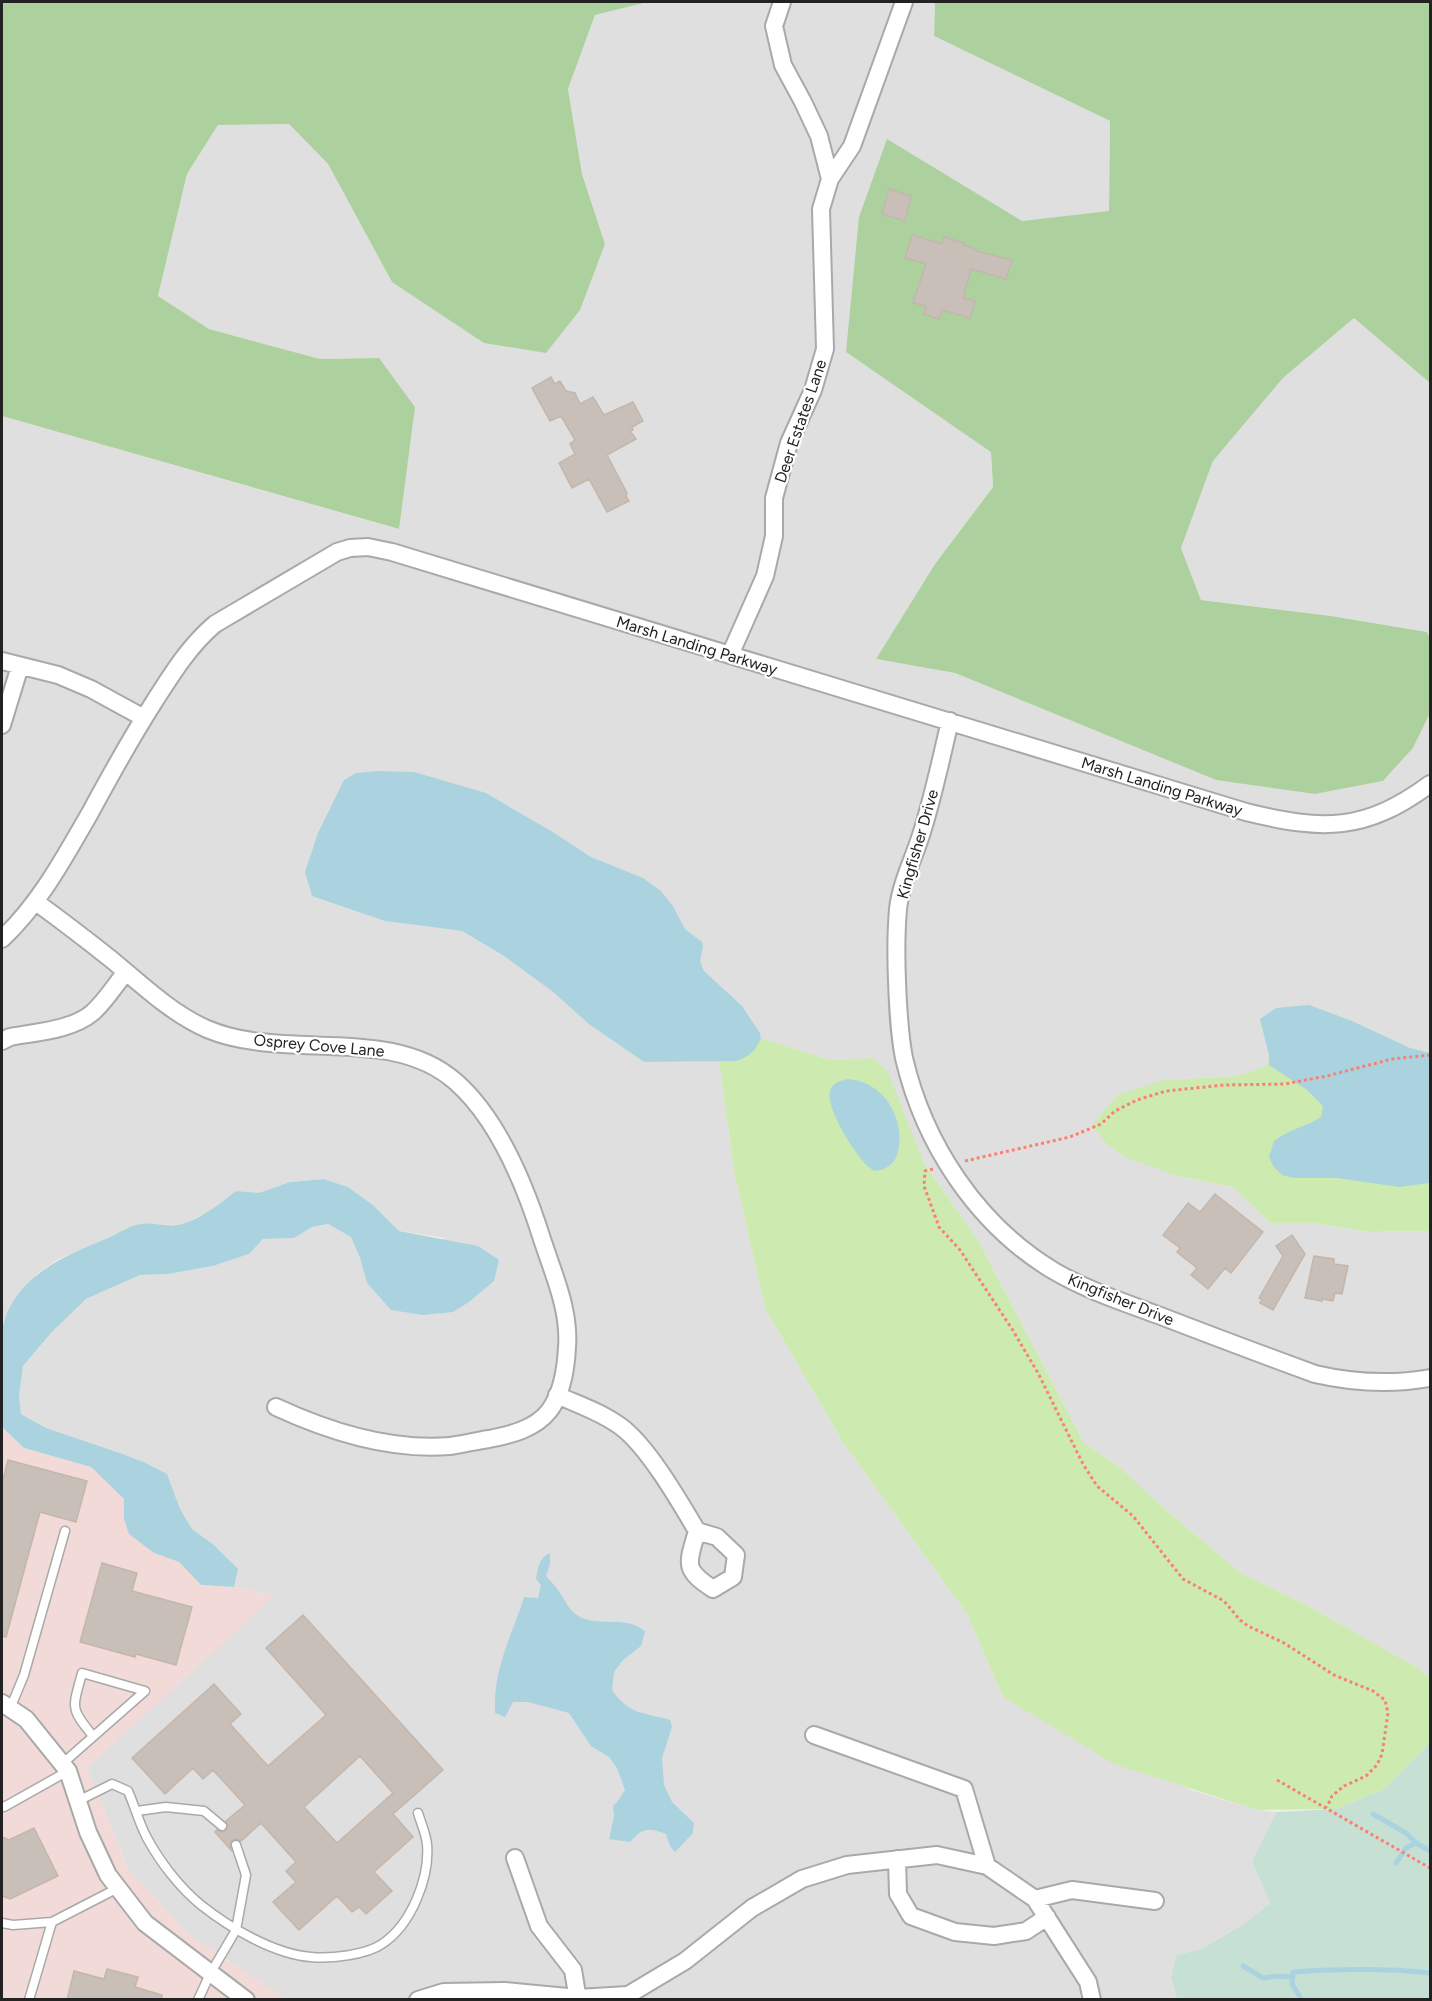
<svg xmlns="http://www.w3.org/2000/svg" width="1432" height="2001" font-family="Figtree,sans-serif">
  <style>
    .residential { fill: #e0dfdf }
    .commercial { fill: #f2dad9 }
    .grass { fill: #cdebb0 }
    .forest { fill: #add19e }
    .wetland { fill: #c6e0d4 }
    .water { fill: #aad3df }
    .lines { fill: none; stroke-linecap: round; stroke-linejoin: round }
    .stream { stroke: #aad3df; stroke-width: 5 }
    .building { fill: #c7bfb8; stroke: #c4b6ab; stroke-width: 1.5; fill-rule: evenodd }
    .lane-casing { stroke: #a9a9a9; stroke-width: 11 }
    .street-casing { stroke: #a9a9a9; stroke-width: 20 }
    .path { stroke: #fa8072; stroke-width: 3; stroke-dasharray: 3 3; stroke-linecap: butt }
    .lane { stroke: #fff; stroke-width: 8 }
    .street { stroke: #fff; stroke-width: 16 }
    .labels { text-anchor: middle; stroke-width: 4.5; stroke-linejoin: round; paint-order: stroke }
    .street-label { font-size: 16px; fill: #222; stroke: #fff }
  </style>
  <rect width="100%" height="100%" fill="#f2efe9"/>
  <path class="residential" d="M648 2H935L934 36 1110 121 1109 212 1022 221 887 140 846 352 991 451 993 487 935 564 876 659 955 673 1216 780 1315 794 1383 781 1413 748 1430 713V1053L1410 1048 1352 1021 1268 1048 1269 1065 1238 1076 1164 1080 1178 1176 1233 1187 1270 1223H1312L1371 1232 1430 1231V1679L1418 1668 1314 1609 1241 1573 1160 1505 1120 1467 1084 1443 979 1242 924 1163 906 1120 873 1058 831 1060 761 1038 760 1033 704 971 700 961 698 939 685 929 673 906 616 868 591 857 556 834 385 921 462 931 504 956 553 992 590 1025 644 1062 719 1061 734 1171 765 1308 842 1441 967 1614 1003 1697 1191 1790 1257 1810 1276 1812 1252 1861 1270 1903 1244 1924 1201 1949 1176 1955 1171 1978 1177 1999H286L187 1933 128 1868 87 1768 274 1595 234 1587 237 1569 214 1545 192 1529 180 1509 166 1474 144 1462 117 1452 46 1428 21 1414 19 1397 23 1366 51 1333 86 1299 140 1275 168 1274 213 1266 249 1254 263 1239 294 1238 312 1227 328 1224 351 1237 360 1258 367 1283 445 1238 399 1231 373 1205 348 1187 324 1179 290 1182 259 1194 236 1191 208 1212 181 1225 140 1224 57 1260 37 1274 4 1319 2 1329V416L398 529 379 358 320 359 209 329 158 296 187 174 218 125 289 124 328 164 392 282 605 244 582 174 568 89 595 15Z
    M1354 318 1430 383V639L1427 632 1331 616 1201 600 1181 548 1213 461 1283 378Z"/>
  <path class="commercial" d="M2 1427 24 1448 91 1467 124 1499V1519L154 1553 179 1562 201 1585 234 1587 275 1595 87 1768 128 1868 187 1933 286 1999H2Z"/>
  <path class="grass" d="M1309 1005 1352 1021 1410 1048 1430 1053V1231L1371 1232 1312 1223H1270L1233 1187 1178 1176 1127 1158 1108 1145 1092 1126 1117 1095 1164 1080 1238 1076 1268 1065 1269 1055 1260 1019 1276 1008Z
    M761 1038 831 1060 873 1058 888 1072 924 1163 979 1242 1084 1443 1120 1467 1160 1505 1241 1573 1314 1609 1418 1668 1430 1679V1742L1384 1789 1336 1809 1257 1810 1114 1764 1003 1697 967 1614 842 1441 765 1308 734 1171 719 1061C738 1061 753 1057 761 1038Z"/>
  <path class="forest" d="M2 2H648L595 15 568 89 582 174 605 244 580 310 546 353 484 343 392 282 328 164 289 124 218 125 187 174 158 296 209 329 320 359 379 358 415 407 399 529 2 416Z
    M935 2H1430V383L1354 318 1283 378 1213 461 1181 548 1201 600 1331 616 1427 632 1430 639V713L1413 748 1383 781 1315 794 1216 780 955 673 876 659 935 564 993 487 991 452 846 352 859 217 887 139 1022 221 1109 211 1110 121 934 36Z"/>
  <path class="wetland" d="M1430 1742V1999H1177L1171 1978 1176 1955 1201 1949 1244 1924 1270 1903 1252 1861 1276 1812 1336 1809 1384 1789Z"/>
  <path class="water" d="M378 771 414 772 486 793 556 834 591 857 643 878 661 891 673 906 685 929 702 942 703 947 700 961 704 971 742 1006 760 1033 761 1038C756 1050 750 1056 737 1061L644 1062 590 1025 553 992 504 956 462 931 385 921 312 896 305 872 318 833 344 780 356 773Z
    M1309 1005 1352 1021 1410 1048 1430 1053V1183L1399 1187 1337 1178H1294L1282 1175 1273 1166 1269 1157 1274 1141C1289 1129 1306 1127 1321 1117L1323 1106 1307 1090 1269 1065V1055L1260 1019 1276 1008Z
    M847 1079C881 1081 903 1113 899 1146 898 1154 896 1161 890 1165 885 1169 878 1172 873 1170 859 1163 825 1108 830 1091 832 1083 840 1081 847 1079Z
    M324 1179 348 1187 373 1205 399 1231 478 1246 499 1260 494 1281 469 1302 453 1312 423 1315 391 1310 367 1283 360 1258 351 1237 328 1224 312 1227 294 1238 263 1239 249 1254 213 1266 168 1274 140 1275 86 1299 51 1333 23 1366 19 1397 21 1414 46 1428 117 1452 144 1462 167 1474 180 1509 192 1529 214 1545 238 1569 234 1587 201 1585 179 1562 154 1553 129 1534 124 1519V1499L91 1467 24 1448 2 1427V1329C14 1277 63 1256 108 1238 118 1234 130 1225 141 1224 154 1222 170 1228 182 1224 203 1218 220 1203 236 1191L259 1193 290 1182Z
    M550 1553V1564L546 1576C550 1581 555 1585 558 1590 566 1601 569 1612 582 1618 604 1626 626 1616 645 1631L641 1646 623 1660 614 1672 612 1690C629 1715 643 1712 670 1720L672 1727 662 1758 664 1785 672 1802 694 1823 693 1833 675 1852 670 1846 666 1834C647 1827 643 1828 630 1842L609 1839 614 1816 613 1806 618 1801 625 1790 617 1768 609 1757 591 1746 569 1713 528 1702H513L505 1717 495 1713C493 1667 511 1639 524 1597L538 1598 541 1585 536 1579C538 1567 539 1558 550 1553Z"/>
  <g class="lines">
    <path class="stream" d="M1373 1814 1406 1833 1416 1843 1430 1851
      M1396 1863 1406 1848 1416 1843
      M1243 1966 1263 1978 1276 1976 1293 1977
      M1302 2000 1292 1984 1293 1972C1339 1969 1385 1968 1430 1973"/>
  </g>
  <path class="building" d="M889 189 911 196 905 221 882 214Z
    M912 235 942 244 944 237 964 243 963 245 976 249V251L1012 260 1006 279 971 269 963 298 975 301 970 318 942 310 939 319 924 314 926 306 913 303 926 264 905 258Z
    M551 377 555 384 560 381 566 391 575 393 580 404 593 397 604 415 633 402 643 421 632 427 633 430 630 431 636 439 607 455 627 493 626 496 629 501 607 512 589 479 572 488 559 463 575 454 570 444 575 440 561 416 550 421 532 388Z
    M1215 1194 1263 1232 1231 1273 1225 1268 1208 1289 1191 1275 1197 1268 1177 1252 1180 1248 1163 1235 1188 1203 1200 1212Z
    M1292 1235 1305 1254 1273 1310 1260 1303 1262 1300 1259 1298 1283 1256 1276 1246Z
    M1314 1256 1334 1259V1264L1348 1266 1342 1294 1335 1293 1333 1301 1322 1299V1301L1305 1298Z
    M8 1460 87 1481 76 1522 40 1512 6 1637 2 1636V1483Z
    M102 1563 137 1573 132 1591 192 1607 176 1665 136 1654 135 1657 80 1642Z
    M303 1615 443 1770 393 1814 413 1837 374 1872 392 1891 366 1914 359 1907 352 1912 337 1896 299 1930 273 1902 296 1882 286 1871 296 1862 261 1823 241 1841 237 1839 232 1840 230 1844 231 1850 215 1832 217 1830 222 1832 226 1830 228 1827 226 1821 245 1805 213 1770 203 1779 193 1768 165 1794 132 1758 214 1684 241 1714 230 1724 268 1766 326 1715 266 1648ZM360 1756 393 1793 337 1843 304 1807Z
    M34 1828 58 1876 10 1899 2 1896V1837L9 1840Z
    M107 1969 138 1977 135 1987 162 1995V2000H67L74 1971 104 1979Z"/>
  <g class="lines">
    <g class="lane-casing">
      <path id="lane" d="M10 1709 24 1675 65 1531
        M62 1764 145 1691 82 1673C73 1708 69 1707 93 1736
        M78 1801 112 1784 128 1791C135 1807 139 1823 147 1838 160 1862 180 1888 201 1905 230 1928 274 1954 311 1957 330 1959 366 1955 382 1944 411 1925 430 1878 427 1844 426 1834 421 1823 418 1813
        M2 1806 4 1807 68 1771
        M137 1811 166 1807 204 1811 222 1826
        M2 1923 13 1925 52 1922 118 1888
        M29 2000 52 1922
        M198 2000 210 1974 236 1930 246 1875 236 1845"/>
    </g>
    <g class="street-casing">
      <path id="street" d="M782 2 774 26 783 65 803 102 819 136 830 179
        M730 655 765 576 774 536V498L789 443 813 390 825 349 821 209 830 179 852 146 904 2
        M2 661 58 675 91 689 144 718
        M950 721C941 759 933 798 921 835 913 860 901 883 898 909 896 933 896 957 897 981 898 1007 899 1033 904 1058 924 1144 977 1225 1054 1271 1086 1290 1123 1302 1158 1315 1210 1335 1263 1355 1315 1374 1354 1383 1391 1385 1430 1378
        M2 725 20 666
        M36 902C62 921 87 940 112 960 142 985 171 1013 207 1029 285 1062 391 1024 456 1082 499 1120 525 1185 542 1239 553 1273 570 1310 567 1347 566 1368 562 1394 549 1411 535 1429 510 1435 489 1439 476 1441 463 1444 450 1446 390 1451 330 1432 276 1407
        M2 939C40 903 64 858 90 813 110 776 131 738 154 702 172 674 189 646 215 624L337 552 350 548 368 547 392 552 1246 812C1323 831 1365 832 1430 784
        M2 1041 10 1037C36 1032 72 1030 92 1013 105 1002 115 985 126 972
        M557 1395C579 1405 601 1412 620 1426 647 1445 680 1502 697 1531
        M697 1531 717 1537 736 1555 733 1577 713 1589C682 1569 688 1563 697 1531Z
        M2 1703 26 1719 68 1771 88 1832 108 1875 145 1923 246 2000
        M814 1735 964 1789 987 1866
        M515 1858 539 1926 573 1970 578 2000
        M897 1859 898 1894 911 1916 955 1932 994 1936 1026 1931 1047 1917
        M1035 1899 1072 1890 1155 1901
        M418 2000 444 1992 505 1991 578 1998 628 1995 685 1961 752 1908 802 1879 847 1865 937 1855 987 1866 1035 1899 1088 1982 1092 2000"/>
    </g>
    <path class="path" d="M965 1161 1070 1137 1101 1124 1115 1111 1137 1100 1166 1091 1224 1085 1285 1084 1327 1076 1392 1059 1430 1055
      M933 1169 925 1171 924 1186 939 1227 960 1250 1012 1329 1038 1373 1083 1464 1097 1486 1133 1516 1183 1579 1224 1601 1240 1620 1248 1626 1284 1643 1334 1675 1373 1691 1385 1700 1388 1713 1382 1754 1377 1765 1366 1776 1344 1786 1332 1796 1327 1807
      M1277 1780 1430 1868"/>
    <use href="#lane" class="lane"/>
    <use href="#street" class="street"/>
  </g>
  <g class="labels">
    <g class="street-label">
      <text transform="translate(800 421) rotate(-71)" y="6">Deer Estates Lane</text>
      <text transform="translate(697 645) rotate(17)" y="6">Marsh Landing Parkway</text>
      <text transform="translate(1162 786) rotate(17)" y="6">Marsh Landing Parkway</text>
      <text transform="translate(917 844) rotate(-74)" y="6">Kingfisher Drive</text>
      <text transform="translate(319 1045) rotate(5)" y="6">Osprey Cove Lane</text>
      <text transform="translate(1121 1299) rotate(22)" y="6">Kingfisher Drive</text>
    </g>
  </g>
  <rect width="1432" height="2001" fill="none" stroke="#222222" stroke-width="6"/>
</svg>
